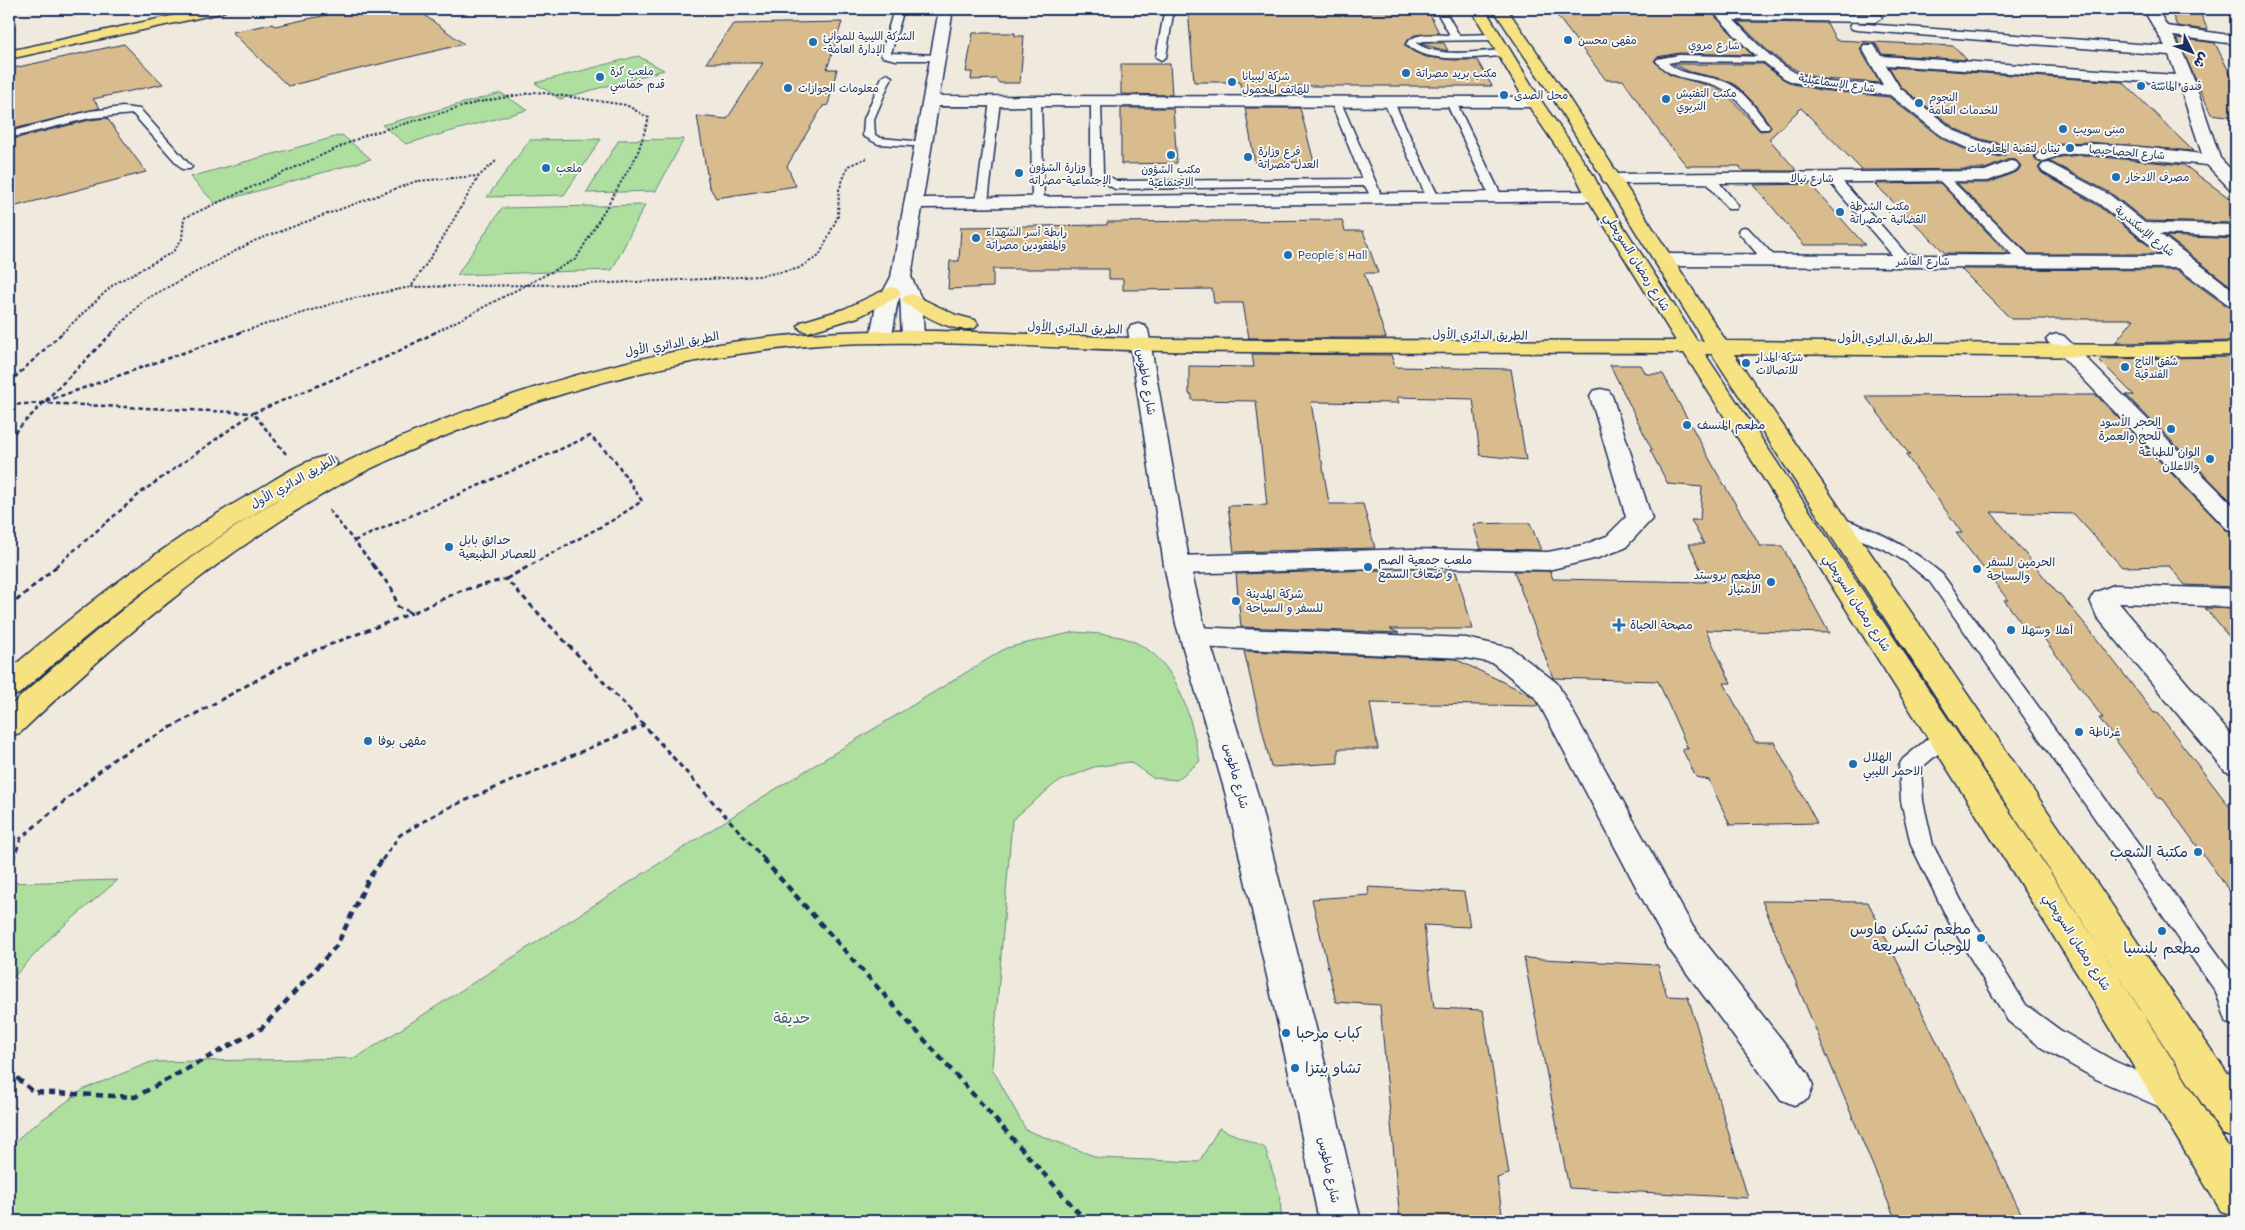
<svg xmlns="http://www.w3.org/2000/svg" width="2245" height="1230" font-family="Mali,'Playpen Sans Arabic',sans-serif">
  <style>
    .green { fill: #aedf9f; stroke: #64877e }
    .building { fill: #d8bc8d; stroke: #1b2f5e }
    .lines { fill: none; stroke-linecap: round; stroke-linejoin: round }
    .lane-casing { stroke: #1b2f5e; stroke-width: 3 }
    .street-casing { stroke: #1b2f5e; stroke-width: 3 }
    .secondary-casing { stroke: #1b2f5e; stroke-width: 3 }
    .primary-casing { stroke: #1b2f5e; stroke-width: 3 }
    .path-far3 { stroke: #1b2f5e; stroke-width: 2; stroke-dasharray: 2.5 2; stroke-linecap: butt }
    .path-far2 { stroke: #1b2f5e; stroke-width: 2.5; stroke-dasharray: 4.5 3; stroke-linecap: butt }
    .path-far1 { stroke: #1b2f5e; stroke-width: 3; stroke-dasharray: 5.5 4; stroke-linecap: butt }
    .path { stroke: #1b2f5e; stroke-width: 4.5; stroke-dasharray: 7 5; stroke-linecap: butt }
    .lane { fill: #f6f6f2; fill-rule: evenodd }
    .street { fill: #f6f6f2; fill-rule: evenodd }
    .secondary { fill: #f6f6f2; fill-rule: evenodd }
    .primary { fill: #f7e281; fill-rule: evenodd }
    .poi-dot { fill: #1f6fb2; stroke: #f6f6f2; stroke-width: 2 }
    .labels { text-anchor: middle; stroke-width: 4; stroke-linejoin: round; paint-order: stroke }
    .far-poi-label { font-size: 11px; fill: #1b2f5e; stroke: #f6f6f2; text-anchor: start }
    .far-street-label { font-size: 11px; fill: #1b2f5e; stroke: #f6f6f2 }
    .street-label { font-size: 12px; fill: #1b2f5e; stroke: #f6f6f2 }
    .poi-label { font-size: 12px; fill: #1b2f5e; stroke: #f6f6f2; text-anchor: start }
    .near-poi-label { font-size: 15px; fill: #1b2f5e; stroke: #f6f6f2; text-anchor: end }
    .near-park-label { font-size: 15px; fill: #405b6e; stroke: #f6f6f2 }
  </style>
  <rect width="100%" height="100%" fill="#f0eade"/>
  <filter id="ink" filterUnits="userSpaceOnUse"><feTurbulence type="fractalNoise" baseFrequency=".02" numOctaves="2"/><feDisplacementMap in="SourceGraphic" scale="10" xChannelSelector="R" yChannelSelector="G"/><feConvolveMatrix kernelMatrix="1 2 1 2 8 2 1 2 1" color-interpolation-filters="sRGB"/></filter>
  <g filter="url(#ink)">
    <path class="green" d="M638 56 664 70 560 99 535 83Z
      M501 93 527 110 406 144 382 125Z
      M342 135 371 159 215 203 190 177Z
      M601 139 564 195 487 197 530 140Z
      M684 139 656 191 586 193 619 140Z
      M645 205 612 270 457 275 502 208Z
      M1074 632C1089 633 1106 634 1121 637 1177 652 1189 712 1200 761L1177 780 1153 778 1130 762 1094 767 1056 783 1012 820 992 1068 1026 1130 1099 1158 1199 1162 1219 1128 1265 1148 1279 1192 1282 1221H9V1150L25 1132 84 1089 151 1062 356 1058 761 798 1006 648Z
      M118 880 53 935 9 982V883Z"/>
    <path class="building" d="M355 9H416L464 44 288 86 232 32 272 24 275 26Z
      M1188 9H1427L1439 33 1414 35 1405 43V46L1414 52 1426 57 1453 60H1477L1492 86H1294L1296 95H1242L1240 82H1194Z
      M1552 9H1708L1752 55 1679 53 1657 57 1654 61 1670 75 1714 87 1727 94 1760 131 1769 130 1771 126 1753 102 1737 86 1723 79 1690 72 1673 64H1763L1783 79 1793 84 1820 90 1889 97 1942 139 1969 151 1997 157 2005 155 2007 151 2005 145 1981 139 1956 129 1901 87 1889 67 2123 82 2193 151 2088 142 2064 143 2045 147 2034 156 2036 161 2042 163 2038 168 2042 173 2097 205 2159 254H2029L1957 183H1989L2018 171 2021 166 2016 160 2009 159 1985 169 1862 170 1801 108 1769 139 1797 171H1743L1739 166H1687L1662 136 1623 80H1606Z
      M1726 9H1795L1798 12 1728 10Z
      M2170 9H2198L2208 30 2177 26Z
      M842 22 827 69H837L828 105 823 106 787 166 796 186 716 198 709 186 697 116 727 119 763 63H706L733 24Z
      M1738 22 1827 23 1836 40 1954 46 1967 60 1882 54 1876 44 1864 43 1860 49 1880 83 1822 79 1804 74 1785 64 1767 50Z
      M973 33H1015V36H1024L1020 83H999L996 79 971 80 972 72H966Z
      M2177 38 2215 43 2236 86V117L2211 114Z
      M1424 43H1444L1448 51 1421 44Z
      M124 44 163 84 93 99 100 108 9 130V69Z
      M1121 64H1170L1172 95 1121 94Z
      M1121 108H1173L1177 163 1121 164Z
      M1245 108H1300L1314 162 1255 163Z
      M107 118 146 172 9 208V140L90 120Z
      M2081 155 2184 165 2236 203V223L2146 221 2111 193 2049 161 2061 157Z
      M1940 183 2008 254 1945 253 1875 184Z
      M1810 184 1865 245H1804L1754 185Z
      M1342 220 1345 231H1363L1378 273H1364L1386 338H1249L1243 303H1214L1212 289 1123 290V279H1109V269H993V287L948 289 950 261H959L961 227 1107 225V222Z
      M2166 236 2236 239V290Z
      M1961 269 2177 270 2228 307 2236 309V341L2115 343 2134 319H2011Z
      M1252 354 1391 355 1395 367 1511 369 1526 460 1480 455 1473 399 1397 397 1399 403 1311 402 1320 459 1322 461 1329 504H1363L1375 548 1234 552 1228 506 1267 505 1256 401 1192 400V395L1189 394V366L1254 367Z
      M2236 357V506L2126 395H2134L2100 361 2102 359Z
      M1610 365H1641L1646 374H1663L1716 471 1760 546H1782L1829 633 1706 630 1731 683H1724L1755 742H1774L1817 823 1730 825 1709 780 1696 777 1682 749H1688L1658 681 1553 678 1514 571H1550L1553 579 1706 582 1689 544H1704L1691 520H1700L1702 487 1668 484 1650 450H1652Z
      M2096 395 2226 530 2236 533V587L2185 585 2169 566 2122 567 2074 514 1991 512 2058 594H2060L2089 629 2154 713H2158L2236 815V900L2163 799 2159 798 2099 718H2103L2037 629H2026L2004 600H2008L1956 533H1962L1906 455H1910L1865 396Z
      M1510 523H1530L1541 550 1481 549 1473 524Z
      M1381 570V572H1456L1473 629H1390L1399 633 1241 627 1236 574Z
      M2205 608 2236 609V645Z
      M1244 651 1455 659 1528 694 1535 699 1538 706 1370 703 1378 749H1338V763L1271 767Z
      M1368 887 1464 892 1470 927 1424 925 1434 1008 1483 1010 1509 1174 1497 1178 1503 1221H1400L1380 1005 1336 1002 1312 899 1369 895Z
      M1762 901 1868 902 2025 1221H1896Z
      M1524 958 1658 965 1667 996 1688 997 1748 1198 1569 1188Z"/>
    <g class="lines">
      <g class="lane-casing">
        <path id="lane" d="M894 9H904L891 53 937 55 941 56V60H896L883 57 881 55Z
          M1169 9H1179L1173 14 1166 57 1161 60 1156 57 1164 13Z
          M1435 9H1444L1459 35 1494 34 1499 37 1494 40 1424 41 1416 43C1439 59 1477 51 1504 50L1509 53 1504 56C1478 57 1426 65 1406 44 1415 31 1436 35 1450 35Z
          M1679 55 1771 57 1772 59 1767 62 1679 61 1668 63C1685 78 1710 74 1730 84 1745 92 1759 113 1770 127L1768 129H1760C1749 116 1738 97 1723 89 1701 76 1673 84 1656 61L1657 59Z
          M887 74 892 77 874 119 875 135 881 138 924 142 930 145 928 147 878 144 863 136 864 119 882 77Z
          M1335 97 1340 100 1380 192 1378 195H1370L1365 186 1115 189 1091 175V101L1096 98 1101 101 1103 173 1117 181 1362 179 1330 100Z
          M1388 97 1393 100 1439 198 1437 201H1429L1427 198 1383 100Z
          M1450 97 1455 100 1502 197 1500 200 1496 201 1490 197 1445 100Z
          M995 98 1000 101 988 202 982 206 976 202 990 101Z
          M1036 98 1041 101 1044 202 1038 206 1032 202 1031 101Z
          M123 107 140 109 190 165 192 167 190 169H182L133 114 90 118 9 138V132L90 111Z
          M1941 172 1945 174 2032 259 2034 262 2032 265H2022L1937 178 1935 176 1937 174Z
          M1832 173 1836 174 1910 258 1912 261 1910 264H1900L1828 180 1826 177 1828 174Z
          M1709 174 1713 175 1736 203 1738 206 1736 209H1728L1705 181 1703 178Z
          M1744 227 1748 228 1776 258 1778 261 1776 264H1766L1740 234 1738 231 1740 228Z
          M1836 517C1876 528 1911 548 1942 574L2236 979V1027L2227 1023 2216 992 1930 582 1906 562 1886 550 1830 527 1827 523 1830 519Z
          M1944 729 1951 731 1954 737 1951 743 1921 768 1923 801 1933 845 1965 908 2026 1005 2060 1030 2114 1061 2178 1089 2182 1098 2178 1107 2169 1111 2096 1079 2042 1048 2008 1021 1949 922 1911 845 1901 801 1899 765 1903 759 1937 731Z
          M2236 1070V1122L2231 1124 2222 1120C2216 1106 2221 1088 2227 1074Z"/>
      </g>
      <g class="street-casing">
        <path id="street" d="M939 9H953L939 96 1534 97 1539 99 1542 102 1539 105 1534 107 938 106 923 198 1595 191 1601 192 1604 196 1601 200 1595 201 922 208 911 277 922 300 924 337 920 341 913 343 906 341 902 337 900 297C893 311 897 329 888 341L881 343 874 341 870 337 876 305 891 277Z
          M1710 9H1724L1727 12 1880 15 1882 18 1875 22 1734 20C1753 40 1777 66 1803 76 1827 85 1858 83 1883 85L1862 48 1864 45H1874L1881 56 2176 75 2169 55 1857 30 1852 29 1850 26 1852 23 2165 46 2143 9H2157L2167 26 2236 36V44L2173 36 2182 51 2194 80 2220 158 2236 175V190L2230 189 2207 165 2081 153 2061 155 2044 161 2038 160 2036 156C2052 132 2172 151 2202 154L2179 84 1886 65 1900 88 1955 131 1980 141 2003 146 2005 150 2003 154 1997 155 1969 149 1943 137 1890 95 1820 88 1793 82 1784 78 1750 51Z
          M2010 161 2016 162 2019 166 2016 170 1988 181 1611 184 1605 183 1602 179 1605 175 1611 174 1985 171Z
          M2049 163 2110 195 2145 223 2236 225V237L2160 234 2236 292V307L2229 305 2178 268 1663 266 1656 264 1653 260 1656 256 1663 254 2164 256 2098 203 2043 172 2040 168 2043 164Z
          M2057 334 2064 336 2236 508V531L2227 529 2050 344 2046 340 2050 336Z
          M1601 389 1609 391 1612 396 1652 519 1625 548 1598 558 1548 570 1411 567 1177 574 1168 571 1164 565 1168 559 1177 556 1411 549 1548 552 1583 545 1607 536 1626 517 1590 396 1593 391Z
          M2114 585 2236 589V607L2119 603 2236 741V774L2225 771 2097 617 2090 600 2094 593Z
          M1194 627 1466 638 1511 648 1557 683 1693 927 1808 1073 1813 1086 1808 1099 1794 1105 1780 1099 1669 949 1536 698 1493 663 1466 658 1194 647 1184 644 1180 637 1184 630Z"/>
      </g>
      <g class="secondary-casing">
        <path id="secondary" d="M1138 324 1145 326 1148 330 1190 565 1204 624 1257 792 1325 1064 1361 1221H1319L1287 1064 1225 792 1176 624 1164 565 1128 330 1131 326Z"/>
      </g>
      <g class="primary-casing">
        <path id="primary" d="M204 9H228L221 13 9 59V51Z
          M1471 9H1485L1542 102 1592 173 1604 196 1697 341H1704L1550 94 1493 9H1507L1566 94 1726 341 2131 345 2236 343V355L2131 357 1734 354 2236 1086V1139L2222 1134 1712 354H1705L2109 961 2236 1159V1216L2221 1211 2083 983 1684 353C1512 352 1339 354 1167 351 1051 349 935 338 819 345 694 354 573 385 457 431 410 450 363 470 320 496 210 562 112 645 20 733L9 736V707C101 624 198 545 306 483 350 458 397 439 443 420 564 373 693 340 823 333 938 326 1054 337 1169 339 1338 341 1507 340 1676 341L1586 196 1574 173 1526 102Z
          M891 287 898 289 901 293 898 297 858 317 808 332 801 330 798 326 801 322 844 309Z
          M912 294 956 315 975 320 978 324 975 328C952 334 925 315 905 304L902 300 905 296Z
          M325 456 333 458 337 463 333 468C218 530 117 607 19 694L9 697V670C86 604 166 542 254 492 276 479 300 462 325 456Z"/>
      </g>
      <path class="path-far3" d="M496 161 479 176 440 243 411 287 586 284 706 279 759 276 797 269 819 256 838 216 839 190 848 166 867 158
        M62 333 114 284 173 252 182 239 184 218 366 135 479 102 536 92 626 105 649 118 637 155 576 259 434 333
        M112 333 144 300 254 241 417 181 478 176
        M238 333 344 300 411 287"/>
      <path class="path-far2" d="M9 383 63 332
        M41 403 253 413 143 491 56 566
        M9 405 41 403 242 332
        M9 438 113 332
        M286 454 253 413 391 355 436 332
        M329 510 374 566
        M354 541 590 436 614 459 642 501 613 520 529 566"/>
      <path class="path-far1" d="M373 565 392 589 398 607 412 613 460 591 506 579 644 725 765 860
        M506 579 531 565
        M9 607 58 565
        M13 860 21 838 114 759 298 657 412 613
        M382 860 400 835 443 810 644 725"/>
      <path class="path" d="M763 859 1086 1221
        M9 870 13 859
        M9 1045 11 1073 34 1092 135 1097 262 1028 337 945 369 878 383 859"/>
      <use href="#lane" class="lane"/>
      <use href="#street" class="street"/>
      <use href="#secondary" class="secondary"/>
      <use href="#primary" class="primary"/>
    </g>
  </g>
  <g class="poi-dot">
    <circle cx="1568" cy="40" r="5"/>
    <circle cx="813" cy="42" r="5"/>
    <circle cx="1406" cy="73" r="5"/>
    <circle cx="600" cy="77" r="5"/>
    <circle cx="1232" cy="82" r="5"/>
    <circle cx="2141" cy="86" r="5"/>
    <circle cx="788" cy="88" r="5"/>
    <circle cx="1504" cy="95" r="5"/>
    <circle cx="1666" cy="99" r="5"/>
    <circle cx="1919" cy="103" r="5"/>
    <circle cx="2063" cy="129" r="5"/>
    <circle cx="2070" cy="148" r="5"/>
    <circle cx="1171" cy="155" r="5"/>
    <circle cx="1248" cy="157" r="5"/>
    <circle cx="546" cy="168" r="5"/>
    <circle cx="1019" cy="173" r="5"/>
    <circle cx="2116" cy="177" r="5"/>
    <circle cx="1840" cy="212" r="5"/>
    <circle cx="976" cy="238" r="5"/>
    <circle cx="1288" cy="255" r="5"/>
    <circle cx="1746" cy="363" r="5"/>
    <circle cx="2125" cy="367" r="5"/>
    <circle cx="1687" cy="425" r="5"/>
    <circle cx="2171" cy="429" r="5"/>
    <circle cx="2210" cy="459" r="5"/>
    <circle cx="449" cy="547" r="5"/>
    <circle cx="1368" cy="567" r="5"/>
    <circle cx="1977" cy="569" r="5"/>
    <circle cx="1771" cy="582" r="5"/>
    <circle cx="1236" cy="601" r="5"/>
    <path d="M1616.5 617.5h5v5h5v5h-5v5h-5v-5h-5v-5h5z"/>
    <circle cx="2011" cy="630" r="5"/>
    <circle cx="2079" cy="732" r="5"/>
    <circle cx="368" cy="741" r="5"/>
    <circle cx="1853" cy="764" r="5"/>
    <circle cx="2198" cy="852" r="5"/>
    <circle cx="2162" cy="931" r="5"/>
    <circle cx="1981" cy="938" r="5"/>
    <circle cx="1286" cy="1033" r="5"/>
    <circle cx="1295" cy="1068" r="5"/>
  </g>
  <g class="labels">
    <g class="far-poi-label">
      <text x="823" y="40">الشركة الليبية للموانئ<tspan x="823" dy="13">-الإدارة العامة</tspan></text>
      <text x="1578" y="44">مقهى محسن</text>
      <text x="610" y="75">ملعب كرة<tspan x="610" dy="13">قدم خماسي</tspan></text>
      <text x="1416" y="77">مكتب بريد مصراتة</text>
      <text x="1242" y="80">شركة ليبيانا<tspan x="1242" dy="13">للهاتف المحمول</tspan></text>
      <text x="2151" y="90">فندق الماسة</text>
      <text x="798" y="92">معلومات الجوازات</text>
      <text x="1676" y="97">مكتب التفتيش<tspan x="1676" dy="13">التربوي</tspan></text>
      <text x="1514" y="99">محل الصدى</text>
      <text x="1929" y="101">النجوم<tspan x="1929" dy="13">للخدمات العامة</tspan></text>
      <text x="2073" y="133">مبنى سويب</text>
      <text x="2060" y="152" text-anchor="end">تيتان لتقنية المعلومات</text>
      <text x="1258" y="155">فرع وزارة<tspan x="1258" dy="13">العدل مصراتة</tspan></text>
      <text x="1029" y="171">وزارة الشؤون<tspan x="1029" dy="13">الإجتماعية-مصراته</tspan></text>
      <text x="556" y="172">ملعب</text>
      <text x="1171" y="173" text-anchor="middle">مكتب الشؤون<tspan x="1171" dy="13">الاجتماعية</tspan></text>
      <text x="2126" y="181">مصرف الادخار</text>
      <text x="1850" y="210">مكتب الشرطة<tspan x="1850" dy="13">القضائية -مصراتة</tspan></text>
      <text x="986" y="236">رابطة أسر الشهداء<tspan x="986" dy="13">والمفقودين مصراتة</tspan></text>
      <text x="1298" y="259">People´s Hall</text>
      <text x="1756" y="361">شركة المدار<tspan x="1756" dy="13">للاتصالات</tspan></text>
      <text x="2135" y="365">شقق التاج<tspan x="2135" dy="13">الفندقية</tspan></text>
    </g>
    <g class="far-street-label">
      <text transform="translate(1714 45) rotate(1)" y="4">شارع مروي</text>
      <text transform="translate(1837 83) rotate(8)" y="4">شارع الإسماعيلية</text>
      <text transform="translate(2127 152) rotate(5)" y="4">شارع الحصاحيصا</text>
      <text x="1812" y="182">شارع نيالا</text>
      <text transform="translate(2145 231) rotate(39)" y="4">شارع الإسكندرية</text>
      <text x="1923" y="265">شارع الفاشر</text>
    </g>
    <g class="street-label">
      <text transform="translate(1637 262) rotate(58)" y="4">شارع رمضان السويحلي</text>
      <text transform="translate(1075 328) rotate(2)" y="4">الطريق الدائري الأول</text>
      <text transform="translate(1480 335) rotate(1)" y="4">الطريق الدائري الأول</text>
      <text x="1885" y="342">الطريق الدائري الأول</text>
      <text transform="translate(672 344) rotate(-10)" y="4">الطريق الدائري الأول</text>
      <text transform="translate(1146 382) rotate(80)" y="4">شارع ماطوس</text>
      <text transform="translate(293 482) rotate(-29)" y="4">الطريق الدائري الأول</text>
      <text transform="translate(1857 603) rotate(57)" y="4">شارع رمضان السويحلي</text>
      <text transform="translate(1236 776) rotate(75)" y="4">شارع ماطوس</text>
      <text transform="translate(2077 942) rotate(57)" y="4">شارع رمضان السويحلي</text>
      <text transform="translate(1329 1170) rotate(78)" y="4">شارع ماطوس</text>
    </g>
    <g class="poi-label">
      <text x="2161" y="426" text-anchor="end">الحجر الأسود<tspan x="2161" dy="14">للحج والعمرة</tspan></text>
      <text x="1697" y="429">مطعم المنسف</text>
      <text x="2200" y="456" text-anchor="end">الوان للطباعة<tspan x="2200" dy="14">والاعلان</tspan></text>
      <text x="459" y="544">حدائق بابل<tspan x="459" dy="14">للعصائر الطبيعية</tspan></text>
      <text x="1378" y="564">ملعب جمعية الصم<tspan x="1378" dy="14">و ضعاف السمع</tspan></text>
      <text x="1987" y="566">الحرمين للسفر<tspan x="1987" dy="14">والسياحة</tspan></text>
      <text x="1761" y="579" text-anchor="end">مطعم بروستد<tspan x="1761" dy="14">الأمتياز</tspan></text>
      <text x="1246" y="598">شركة المدينة<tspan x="1246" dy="14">للسفر و السياحة</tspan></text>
      <text x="1630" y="629">مصحة الحياة</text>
      <text x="2021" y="634">أهلا وسهلا</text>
      <text x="2089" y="736">غرناطة</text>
      <text x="378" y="745">مقهى بوفا</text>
      <text x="1863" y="761">الهلال<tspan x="1863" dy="14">الاحمر الليبي</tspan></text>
    </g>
    <g class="near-poi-label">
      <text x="2188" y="857">مكتبة الشعب</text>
      <text x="1971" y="934">مطعم تشيكن هاوس<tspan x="1971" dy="17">للوجبات السريعة</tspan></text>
      <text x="2162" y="953" text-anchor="middle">مطعم بلنسيا</text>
      <text x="1296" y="1038" text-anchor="start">كباب مرحبا</text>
      <text x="1305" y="1073" text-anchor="start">تشاو بيتزا</text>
    </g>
    <g class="near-park-label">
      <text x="792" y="1023">حديقة</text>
    </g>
  </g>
  <rect width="2245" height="1230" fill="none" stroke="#f6f6f2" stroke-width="30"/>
  <rect x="15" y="15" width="2215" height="1200" fill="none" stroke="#1b2f5e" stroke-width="2" filter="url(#ink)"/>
  <g transform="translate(2192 52) rotate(132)" stroke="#f6f6f2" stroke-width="4" paint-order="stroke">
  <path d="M0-4L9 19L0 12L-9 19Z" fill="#1b2f5e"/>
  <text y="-8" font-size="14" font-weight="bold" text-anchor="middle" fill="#1b2f5e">ش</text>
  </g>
</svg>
